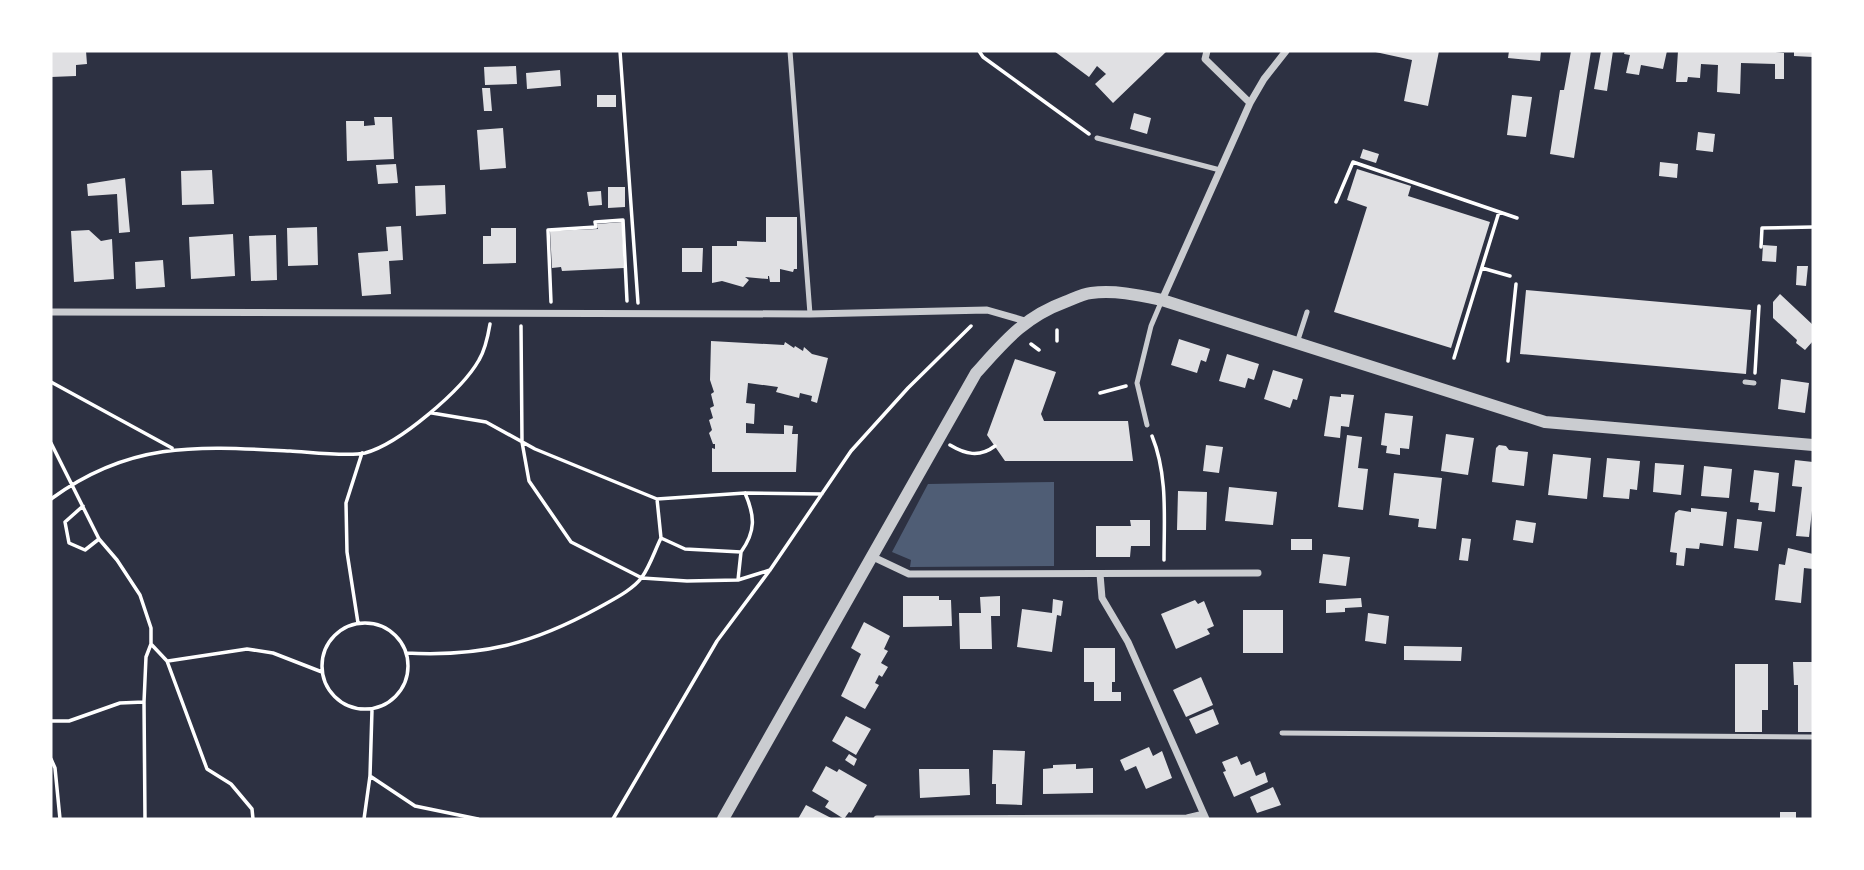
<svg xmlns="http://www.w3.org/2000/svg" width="1864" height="870" font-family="Mulish,sans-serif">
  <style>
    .water { fill: #4f5d75 }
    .building { fill: #e0e0e3 }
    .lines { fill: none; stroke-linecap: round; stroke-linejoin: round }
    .path { stroke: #fff; stroke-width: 3.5 }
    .service { stroke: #caccd0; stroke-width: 5 }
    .minor { stroke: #caccd0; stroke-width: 7 }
    .tertiary { stroke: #caccd0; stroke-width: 12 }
  </style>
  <rect width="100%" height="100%" fill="#2d3142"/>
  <path class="water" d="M1054 482V566L910 567 911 560 892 552 928 484Z"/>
  <path class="building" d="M51 51H86L87 64 76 65V76L51 77Z
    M1054 51H1167L1113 103 1095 84 1106 74 1097 66 1089 77Z
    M1371 51H1439L1428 106 1404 101 1412 60Z
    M1509 51H1541L1540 61 1508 58Z
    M1571 51H1591L1574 158 1550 154 1560 90H1564Z
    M1601 51H1613L1607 91 1594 89Z
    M1625 51H1667L1663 69 1641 65 1639 75 1626 73 1630 55 1624 54Z
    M1678 51H1766L1784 53V79H1775V64L1741 63 1740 94 1717 92 1718 65 1701 64 1700 78 1688 77 1687 82H1676Z
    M1794 51H1813V57L1794 56Z
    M516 66 517 84 485 85 484 67Z
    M560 70 561 86 527 89 526 73Z
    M482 88H490L492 111H484Z
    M597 95H616V107H597Z
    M1512 95 1532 97 1526 137 1507 135Z
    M1134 113 1151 118 1147 134 1130 129Z
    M374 117H392L394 159 347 161 346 121H364V126L375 125Z
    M503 128 506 168 480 170 477 130Z
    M1698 132 1715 134 1713 152 1696 150Z
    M1363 149 1379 154 1376 163 1360 158Z
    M1660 162 1678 164 1677 178 1659 176Z
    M396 164 398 183 378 184 376 165Z
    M1357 169 1411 186 1408 196 1490 222 1451 348 1334 312 1367 207 1347 200Z
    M212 170 214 204 182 205 181 171Z
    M125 178 130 232 119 233 117 194 88 196 87 184Z
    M445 185 446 214 416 216 415 186Z
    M608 187H625V207L608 208Z
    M601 191 602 205 589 206 587 192Z
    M766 217H797V269H794L793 272 780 269V282H770L769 276H768V279L745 277 749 280 743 287 722 281 712 283V246H737V241L766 242Z
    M622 222 624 268 562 271 561 267 552 268 550 231 598 229 597 224Z
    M401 226 403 260 389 261 391 294 362 296 358 253 388 251 386 227Z
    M317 227 318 265 288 266 287 228Z
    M491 228H516V263L483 264V236H491Z
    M89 230 101 241 112 239 114 279 74 282 71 231Z
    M233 234 235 276 191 279 189 237Z
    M276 235 277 280 251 281 249 236Z
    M1763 245 1777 246 1776 262 1762 261Z
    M682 248H703L702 272H682Z
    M163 260 165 287 136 289 135 262Z
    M1797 266H1808L1806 286 1796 285Z
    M1526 290 1751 310 1746 374 1520 354Z
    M1780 294 1813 325V341L1805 350 1796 343 1797 340 1773 318V302Z
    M1179 339 1210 349 1206 362 1201 360 1197 373 1171 365Z
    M711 341 784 345 785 342 794 348 795 346 803 351 804 347 812 354 828 358 817 403 811 401 812 396 800 393 799 398 776 392 778 387 748 383 746 403 755 404 754 424 746 423V433L784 434V425L793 426 792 434H798L796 472H712V448L715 449V444H713L709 433 712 430 709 420 713 418 710 408 714 406 711 394 714 392 710 380Z
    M1227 354 1259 364 1254 380 1248 378 1245 388 1219 381Z
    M1015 359 1056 372 1041 414 1044 421H1128L1133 461H1005L987 435Z
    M1273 370 1303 379 1297 400 1293 399 1290 408 1264 399Z
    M1781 379 1809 383 1805 413 1778 409Z
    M1341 394 1354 395 1349 427 1341 426 1340 438 1324 436 1330 396 1341 397Z
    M1385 413 1413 416 1409 449 1400 448V455L1386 453 1387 446 1381 445Z
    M1446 434 1474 438 1468 475 1441 471Z
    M1347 435 1362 437 1358 468 1368 469 1363 510 1338 507Z
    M1206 445 1223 447 1219 473 1203 471Z
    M1499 445 1506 446 1509 450 1528 452 1524 486 1492 482 1496 448Z
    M1553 454 1591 458 1587 499 1548 495Z
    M1607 458 1640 461 1637 490 1630 489 1629 499 1603 497Z
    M1795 460 1813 462V502L1809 537 1796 536 1802 487 1792 486Z
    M1655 463 1684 465 1681 495 1653 492Z
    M1704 466 1732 469 1729 498 1701 496Z
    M1754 470 1779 473 1775 512 1758 510 1759 503 1750 502Z
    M1394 473 1442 478 1436 529 1418 527 1419 519 1389 515Z
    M1229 487 1277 492 1273 525 1225 521Z
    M1178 491 1207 492 1206 530H1177Z
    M1691 508 1727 512 1723 546 1700 543 1699 549 1686 548 1684 566 1676 565 1677 553 1670 552 1675 513 1679 510 1691 512Z
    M1737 519 1762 522 1758 551 1734 548Z
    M1130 520H1150V546H1131L1130 557H1096V526H1131Z
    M1516 520 1536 523 1533 543 1513 540Z
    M1462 538 1471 539 1468 561 1459 560Z
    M1291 539H1312V550H1291Z
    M1788 548 1813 554V569L1804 568 1801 603 1775 600 1779 564 1785 565Z
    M1323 554 1350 557 1346 586 1319 583Z
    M903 596H939V600H951L952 626 903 627Z
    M1000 596V616H991L992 649H960L959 613H981L980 597Z
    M1361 598 1362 607 1345 608V612L1326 613V600Z
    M1053 599 1063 601 1061 616 1057 615 1052 652 1017 647 1022 609 1052 613Z
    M1195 600 1198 604 1204 601 1214 626 1207 629 1210 634 1176 649 1161 614Z
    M1243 610H1283V653H1243Z
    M1368 613 1389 616 1386 644 1365 641Z
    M864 622 890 636 884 649 888 651 881 663 888 667 882 677 879 675 875 683 879 685 865 709 841 696 861 654 851 648Z
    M1404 646 1462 647 1461 661 1404 660Z
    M1084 648H1115V682H1112V692H1121V701H1094V682H1084Z
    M1793 662H1813V732H1798V685H1794Z
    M1735 664H1768V710H1762V732H1735Z
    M1201 677 1213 705 1186 717 1173 690Z
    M1213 709 1219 724 1196 734 1189 719Z
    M846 716 871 729 856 755 832 741Z
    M1149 747 1153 756 1162 751 1172 778 1146 789 1136 766 1125 771 1120 760Z
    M993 750 1025 751 1022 805 996 804V784H992Z
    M849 754 857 759 854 766 845 760Z
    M1237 756 1241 765 1250 761 1256 776 1265 772 1268 782 1234 797 1223 772 1226 771 1222 762Z
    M1076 764V769L1093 768V793L1043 794V769L1053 768V765Z
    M826 766 837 772 839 769 867 785 851 813 849 812 844 819 825 807 829 801 812 791Z
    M919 769H969L970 795 920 798Z
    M1273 787 1281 805 1257 813 1250 797Z
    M806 805 833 819H798Z
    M1780 812H1796V819H1780Z"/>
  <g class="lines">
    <path class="path" d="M620 51 638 303
      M979 51 983 57 1089 134
      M1336 202 1353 162 1517 218
      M1761 247 1762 228 1813 227
      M1482 268 1510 276
      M551 302 548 230 596 227 595 222 623 220 627 301
      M1057 341V330
      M1031 344 1039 350
      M1454 358 1499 212
      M1508 361 1516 284
      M1755 373 1759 306
      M51 382 172 448
      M1100 393 1126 386
      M432 413 486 422 535 449 657 499 745 493 822 494
      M1152 436C1168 475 1164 519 1164 560
      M51 443 99 539 117 560 140 595 151 628V644L146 657 144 702 145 819
      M950 445C965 454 979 458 995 446
      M51 499C130 441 197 446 290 451 309 452 348 457 365 453 399 444 462 390 479 360 485 350 488 336 490 324
      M657 499 661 538
      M83 506 65 522 69 543 85 550 99 539
      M741 552C756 531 755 516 745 493
      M738 580 770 570
      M322 666a43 43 0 1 1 86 0a43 43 0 1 1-86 0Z
      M358 623 347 552 346 503 362 453
      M151 644 167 661 207 769 231 784 252 809 253 819
      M406 653C482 657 532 644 598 608 612 600 633 590 642 577 650 566 655 550 661 538L685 549 741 552 738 580 687 581 642 578 571 542 529 481 522 442 521 326
      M168 661 247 649 273 653 322 672
      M51 721H69L120 703 144 702
      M51 759 55 768 60 819
      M370 776 415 806 478 819
      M364 819 370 776 372 710
      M613 819 717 641 770 570 851 451 908 388 971 326"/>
    <path class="service" d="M790 51 810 314
      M1097 138 1220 170
      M1297 343 1307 312
      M1745 382 1754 383
      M1147 425 1137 383 1151 326 1162 300
      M1282 733 1813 737"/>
    <path class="minor" d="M1207 51 1205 59 1250 103
      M1162 300 1250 103 1264 79 1286 51
      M51 312 810 314 987 310 1025 321
      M871 556 909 574 1258 573
      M1100 574 1102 598 1128 642 1206 819
      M877 819 1187 818 1204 814"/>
    <path class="tertiary" d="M723 819 976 373C1004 342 1024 317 1065 302 1073 299 1082 294 1091 293 1115 290 1138 295 1162 300L1545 422 1813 445"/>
  </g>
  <rect width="1864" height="870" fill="none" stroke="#ffffff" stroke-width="105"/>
</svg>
